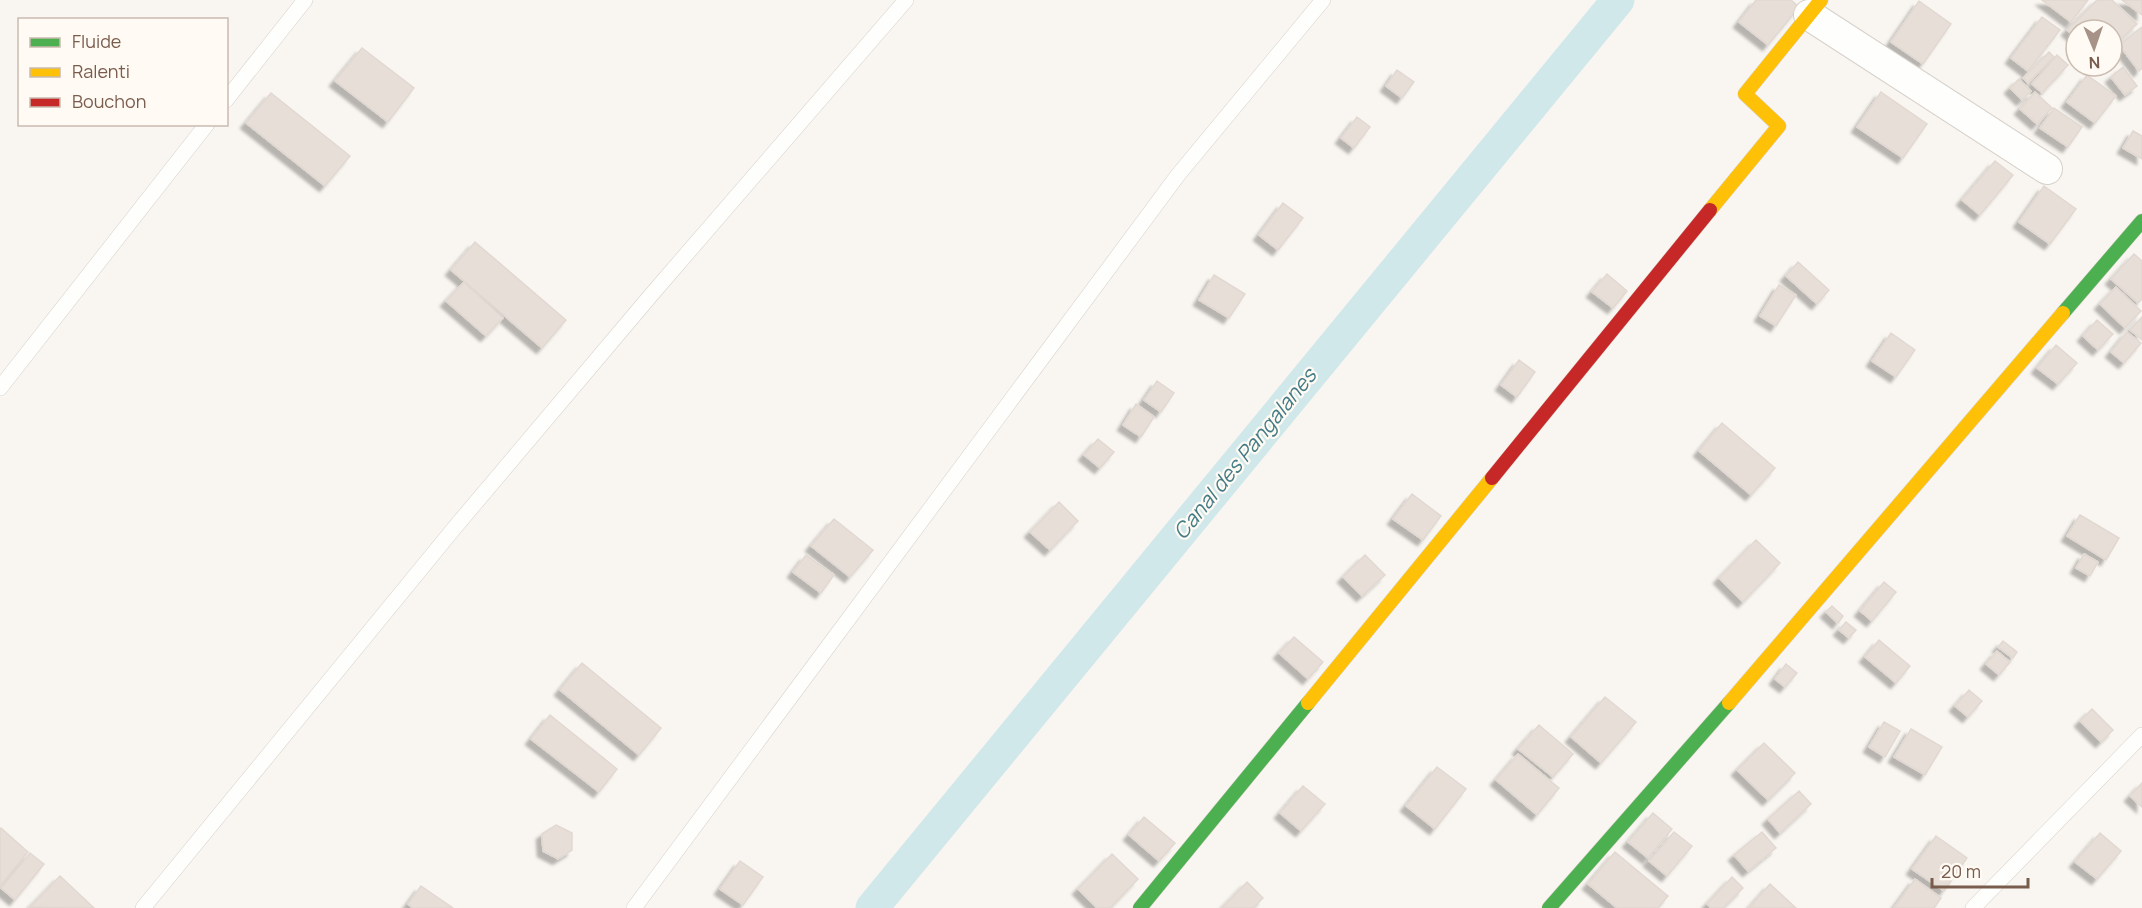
<svg xmlns="http://www.w3.org/2000/svg" width="2142" height="908" font-family="Manrope,sans-serif">
  <style>
    .lines { fill: none; stroke-linecap: round; stroke-linejoin: round }
    .canal { stroke: #d0e8ea; stroke-width: 33 }
    .building { fill: #e6ded7; stroke: #e2d8d2; stroke-width: 1.5; filter: url(#shadow) }
    .lane-casing { stroke: #d7d1cb; stroke-width: 16 }
    .street-casing { stroke: #d7d1cb; stroke-width: 32 }
    .fast-casing { stroke: #d9d2cb; stroke-width: 15 }
    .slow-casing { stroke: #d9d2cb; stroke-width: 15 }
    .jam-casing { stroke: #d9d2cb; stroke-width: 15 }
    .lane { stroke: #fefefd; stroke-width: 15 }
    .street { stroke: #fefefd; stroke-width: 30 }
    .fast { stroke: #4caf50; stroke-width: 14 }
    .slow { stroke: #ffc107; stroke-width: 14 }
    .jam { stroke: #c62828; stroke-width: 14 }
    .labels { text-anchor: middle; stroke-width: 4.5; stroke-linejoin: round; paint-order: stroke }
    .water-label { font-size: 21px; font-style: italic; fill: #437c86; stroke: #fffaf3 }
  </style>
  <defs>
    <filter id="shadow"><feDropShadow dx="-5.5" dy="5.5" stdDeviation="1.5" flood-color="#0004"/></filter>
  </defs>
  <rect width="100%" height="100%" fill="#f9f5f0"/>
  <g class="lines">
    <path class="canal" d="M872 908 1618 0"/>
  </g>
  <path class="building" d="M1756 0H1791L1799 7 1768 45 1739 22Z
    M2042 0H2088L2071 22Z
    M2097 0H2112L2137 24 2112 48V30H2076V38L2067 30Z
    M2122 0H2142V15Z
    M1919 1 1951 24 1923 64 1891 42Z
    M2042 17 2060 30 2028 71 2011 58Z
    M2142 27V68L2139 71 2119 45Z
    M362 48 414 88 388 122 335 81Z
    M2049 52 2054 57 2028 83 2023 78Z
    M2057 55 2068 65 2042 93 2032 84Z
    M2123 67 2137 86 2125 95 2111 77Z
    M1397 70 1414 82 1402 98 1386 86Z
    M2087 75 2116 96 2095 123 2067 102Z
    M2019 79 2031 91 2022 100 2010 88Z
    M1881 92 1927 124 1903 158 1857 127Z
    M2035 92 2052 108 2037 124 2020 109Z
    M271 93 350 156 325 186 246 123Z
    M2054 108 2082 127 2068 147 2040 128Z
    M1357 117 1370 127 1354 148 1341 138Z
    M2133 131 2142 136V159L2123 148Z
    M1995 161 2013 175 1980 215 1962 200Z
    M2044 186 2076 209 2050 244 2019 222Z
    M1283 203 1303 218 1278 250 1259 235Z
    M475 242 566 320 542 348 451 270Z
    M2134 254 2142 261V299L2138 303 2111 279Z
    M1798 262 1829 290 1817 304 1786 276Z
    M1607 274 1627 291 1613 308 1592 292Z
    M1214 275 1245 294 1229 318 1199 300Z
    M464 282 503 318 486 336 446 301Z
    M1779 285 1796 295 1776 326 1760 316Z
    M2116 287 2141 311 2125 328 2100 304Z
    M2142 317V340L2130 330Z
    M2097 320 2113 334 2098 350 2083 336Z
    M2127 332 2141 343 2124 363 2111 352Z
    M1891 333 1915 350 1896 377 1872 361Z
    M2056 345 2077 363 2058 384 2037 368Z
    M1519 360 1535 372 1517 397 1501 385Z
    M1157 381 1174 393 1161 412 1144 400Z
    M1136 404 1154 417 1141 437 1123 425Z
    M1722 423 1775 468 1751 495 1699 451Z
    M1098 439 1114 452 1100 468 1084 455Z
    M1412 494 1441 516 1423 540 1393 519Z
    M1059 502 1078 521 1050 550 1030 532Z
    M2080 515 2119 538 2106 560 2067 536Z
    M834 519 873 550 850 577 811 546Z
    M1756 540 1780 563 1743 602 1719 578Z
    M2084 554 2098 562 2090 576 2076 568Z
    M806 555 834 575 821 593 793 572Z
    M1365 555 1385 575 1362 596 1343 577Z
    M1884 582 1896 592 1872 621 1860 611Z
    M1832 606 1843 616 1838 623 1826 612Z
    M1846 622 1856 630 1849 638 1839 630Z
    M1294 637 1323 662 1308 679 1279 653Z
    M1879 640 1910 666 1896 683 1865 657Z
    M2003 641 2017 652 2013 658 1998 647Z
    M1997 651 2010 662 1999 675 1986 664Z
    M582 663 661 728 639 755 560 690Z
    M1786 664 1797 673 1785 687 1775 679Z
    M1969 690 1982 701 1968 717 1955 706Z
    M1605 697 1636 722 1601 763 1571 737Z
    M2092 709 2113 730 2101 742 2080 721Z
    M550 715 617 769 599 792 531 739Z
    M1884 722 1900 731 1885 757 1869 747Z
    M1539 725 1573 754 1553 777 1518 749Z
    M1911 729 1942 747 1925 775 1894 757Z
    M1764 743 1795 773 1768 800 1737 770Z
    M1518 754 1559 788 1537 815 1496 780Z
    M1437 767 1466 789 1435 829 1406 806Z
    M2142 783V807L2130 796Z
    M1303 786 1325 804 1301 831 1280 813Z
    M1799 791 1811 804 1780 833 1768 819Z
    M1653 813 1672 829 1648 858 1628 842Z
    M1144 817 1175 843 1159 861 1129 835Z
    M556 825 572 833V850L558 859 543 851 542 834Z
    M1 828 28 852 0 886V829Z
    M1674 832 1692 846 1667 876 1649 861Z
    M1762 832 1776 848 1748 871 1734 855Z
    M2100 833 2121 851 2097 879 2075 862Z
    M1936 836 1967 858 1944 891 1912 869Z
    M1615 852 1668 896 1658 908H1617L1588 884Z
    M30 853 44 864 15 900 1 888Z
    M1112 854 1138 879 1110 908H1097L1078 889Z
    M740 861 763 877 743 905 720 889Z
    M60 876 94 908 30 907Z
    M1732 877 1743 888 1723 908H1711L1707 904Z
    M1915 879 1941 898 1934 908H1894Z
    M1247 882 1263 898 1253 908H1222Z
    M1770 884 1796 908H1749Z
    M421 886 453 908H413L408 904Z"/>
  <g class="lines">
    <g class="lane-casing">
      <path id="lane" d="M226 100 305 0
        M0 388 207 124
        M143 908 456 526 652 294 906 0
        M634 908 1178 175 1323 0
        M1973 908 2142 735"/>
    </g>
    <g class="street-casing">
      <path id="street" d="M1809 15 2047 169"/>
    </g>
    <g class="fast-casing">
      <path id="fast" d="M2063 313 2142 221
        M1140 908 1308 703
        M1549 908 1729 703"/>
    </g>
    <g class="slow-casing">
      <path id="slow" d="M1710 210 1779 126 1745 94 1821 0
        M1308 703 1492 478
        M1729 703 2063 313"/>
    </g>
    <g class="jam-casing">
      <path id="jam" d="M1492 478 1710 210"/>
    </g>
    <use href="#lane" class="lane"/>
    <use href="#street" class="street"/>
    <use href="#fast" class="fast"/>
    <use href="#slow" class="slow"/>
    <use href="#jam" class="jam"/>
  </g>
  <g class="labels">
    <g class="water-label">
      <text transform="translate(1245 454) rotate(-51)" y="7">Canal des Pangalanes</text>
    </g>
  </g>
  <rect x="18" y="18" width="210" height="108" fill="#fffaf3" stroke="#cabbb1" stroke-width="1.5"/>
  <rect x="30" y="38" width="30" height="9" fill="#4caf50" stroke="#cabbb1" stroke-width="1.5"/>
  <text x="72" y="48" font-size="18" fill="#7a5c4d">Fluide</text>
  <rect x="30" y="68" width="30" height="9" fill="#ffc107" stroke="#cabbb1" stroke-width="1.5"/>
  <text x="72" y="78" font-size="18" fill="#7a5c4d">Ralenti</text>
  <rect x="30" y="98" width="30" height="9" fill="#c62828" stroke="#cabbb1" stroke-width="1.5"/>
  <text x="72" y="108" font-size="18" fill="#7a5c4d">Bouchon</text>
  <g transform="translate(2094 48) rotate(178)"><circle r="28" fill="#fffaf3" stroke="#cabbb1" stroke-width="1.5"/>
  <path d="M0-4.5L10 22L0 15L-10 22Z" fill="#a69286"/>
  <text y="-9" font-size="16" font-weight="bold" text-anchor="middle" fill="#7a5c4d">N</text>
  </g>
  <path d="M1932 878v9h96v-9" fill="none" stroke="#7a5c4d" stroke-width="3"/>
  <text x="1941" y="878" font-size="18" fill="#7a5c4d" stroke="#fffaf3" stroke-width="4.5" paint-order="stroke">20 m</text>
</svg>
